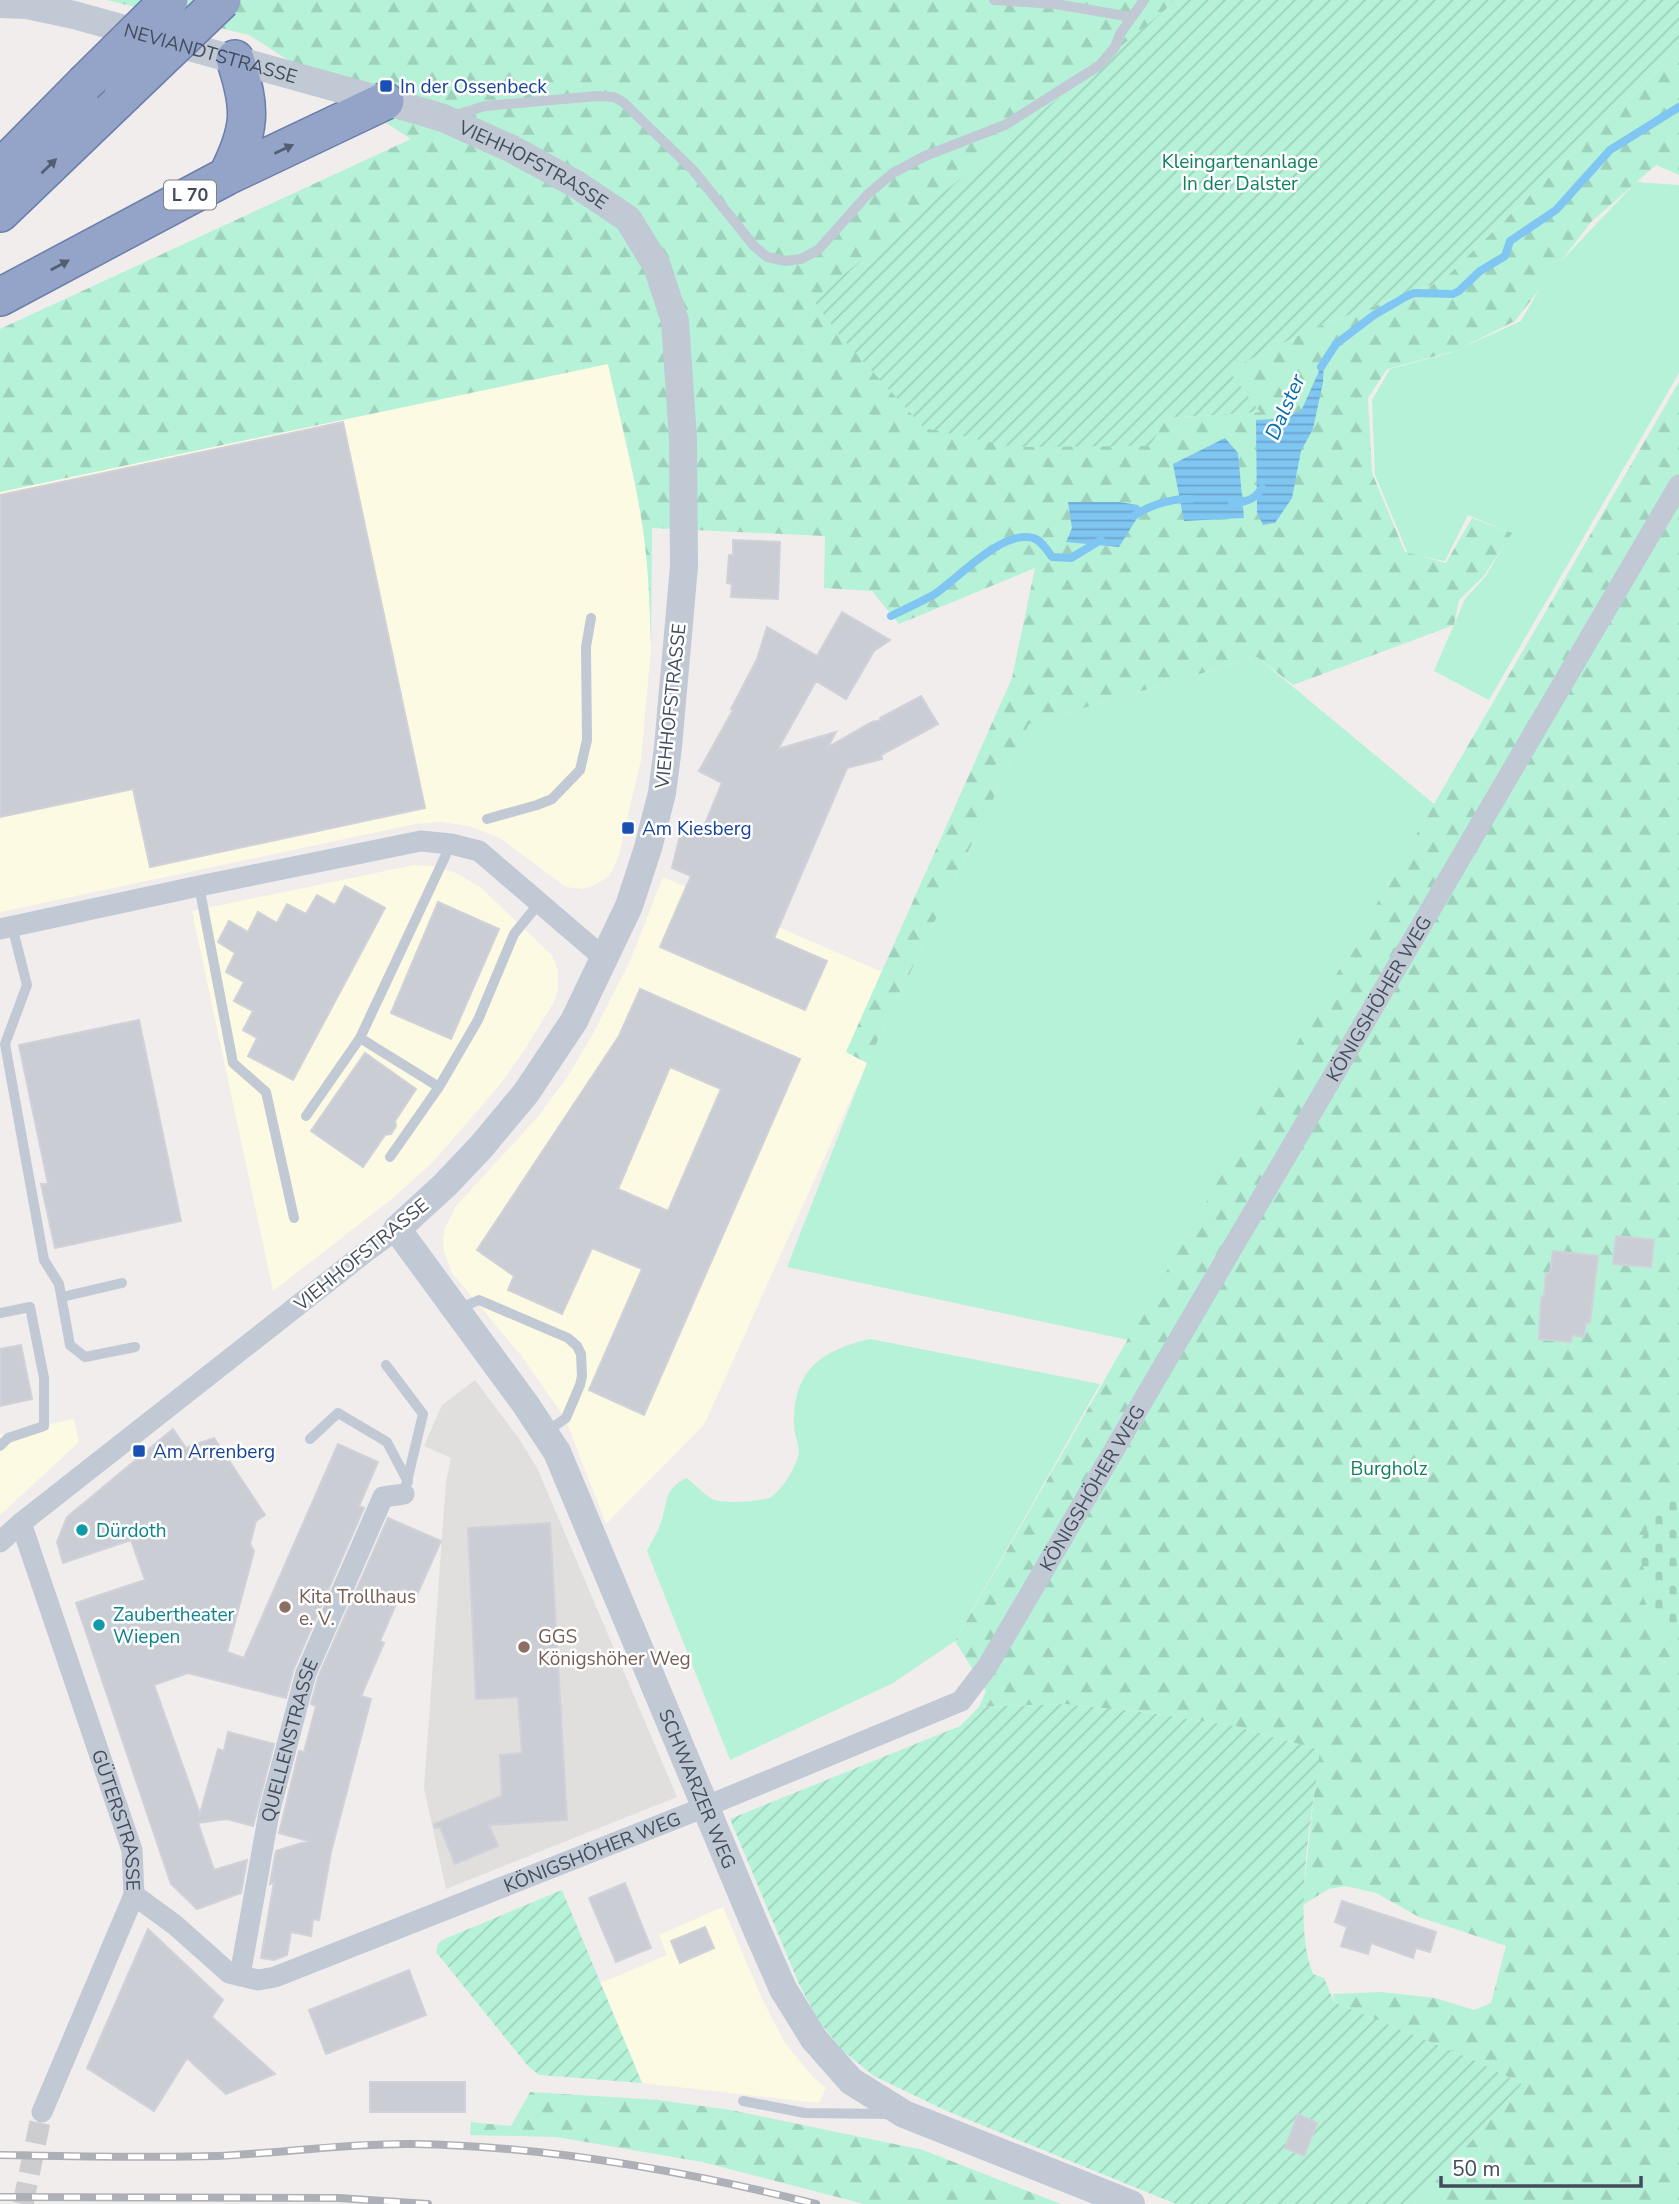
<svg xmlns="http://www.w3.org/2000/svg" width="1679" height="2204" font-family="'Nunito Sans',sans-serif">
  <style>
    .commercial { fill: #fdfae3 }
    .education { fill: #e1dede }
    .grass { fill: #b6f2d8 }
    .forest { fill: url(#forest-firs) }
    .cemetery { fill: url(#cemetery-stones) }
    .garden { fill: url(#garden-furrows) }
    .water { fill: url(#water-rules) }
    .lines { fill: none; stroke-linecap: round; stroke-linejoin: round }
    .stream { stroke: #7fc6f3; stroke-width: 8 }
    .building { fill: #cbcdd5; stroke: #d0d1d9; stroke-width: 2; fill-rule: evenodd }
    .minor-tunnel { stroke: #cdcdcf; stroke-width: 21; stroke-dasharray: 21 10; stroke-linecap: butt }
    .trunk-casing { stroke: #6b7eac; stroke-width: 40 }
    .service { stroke: #c1c9d5; stroke-width: 10 }
    .minor { stroke: #c1c9d5; stroke-width: 21 }
    .tertiary { stroke: #c1c9d5; stroke-width: 28 }
    .trunk { stroke: #94a4c8; stroke-width: 37 }
    .rail-casing { stroke: #aeb0b8; stroke-width: 8 }
    .rail { stroke: #fff; stroke-width: 5; stroke-dasharray: 16; stroke-linecap: butt }
    .trunk-bridge-casing { stroke: #6b7eac; stroke-width: 40; stroke-linecap: butt }
    .trunk-bridge { stroke: #94a4c8; stroke-width: 37 }
    .oneway { fill: #535e71 }
    .transit-dot { fill: #1a4fb4; stroke: #fff; stroke-width: 2.5 }
    .culture-dot { fill: #0f9aa8; stroke: #fff; stroke-width: 2.5 }
    .education-dot { fill: #8d6e63; stroke: #fff; stroke-width: 2.5 }
    .labels { text-anchor: middle; stroke-width: 5; stroke-linejoin: round; paint-order: stroke }
    .shield { fill: #fff; stroke: #7b828c; stroke-width: 2 }
    .shield-label { font-size: 18px; font-weight: bold; fill: #434c5b }
    .street-label { font-size: 19px; fill: #434c5b; stroke: #fff }
    .transit-label { font-size: 19px; fill: #164399; stroke: #fff; text-anchor: start }
    .park-label { font-size: 19px; fill: #0f825d; stroke: #fff }
    .culture-label { font-size: 19px; fill: #0d838f; stroke: #fff; text-anchor: start }
    .education-label { font-size: 19px; fill: #785e54; stroke: #fff; text-anchor: start }
    .water-label { font-size: 21px; font-style: italic; fill: #006db2; stroke: #fff }
  </style>
  <defs>
    <pattern id="forest-firs" width="22" height="20" patternUnits="userSpaceOnUse" patternTransform="scale(1.75)"><rect width="22" height="20" fill="#b6f2d8"/><path d="M5 1l3.5 6h-7zM16 11l3.5 6h-7z" fill="#9ed1bc"/></pattern>
    <pattern id="cemetery-stones" width="16" height="16" patternUnits="userSpaceOnUse" patternTransform="scale(1.75)"><rect width="16" height="16" fill="#b6f2d8"/><path d="M2 7V4a2 2 0 0 1 4 0v3zM10 15v-3a2 2 0 0 1 4 0v3z" fill="#9ed1bc"/></pattern>
    <pattern id="garden-furrows" width="10" height="10" patternUnits="userSpaceOnUse" patternTransform="scale(1.75)"><rect width="10" height="10" fill="#b6f2d8"/><path d="M-1 1l2-2M0 10L10 0M9 11l2-2" fill="none" stroke="#9ed1bc"/></pattern>
    <pattern id="water-rules" width="6" height="5" patternUnits="userSpaceOnUse" patternTransform="scale(1.75)"><rect width="6" height="5" fill="#7fc6f3"/><path d="M0 2.5h6" fill="none" stroke="#6aa3c8"/></pattern>
  </defs>
  <rect width="100%" height="100%" fill="#f0edec"/>
  <path class="commercial" d="M608 364 637 494 645 543 649 587 651 648 641 760 618 858 610 875 595 885 583 889 566 887 500 838 469 826 441 822 415 824 0 912V492Z
    M414 865 433 866 456 873 480 887 552 955 558 971V990L554 1002 525 1049 499 1086 432 1163 393 1198 273 1291 192 911Z
    M663 877 882 972 846 1052 867 1063 704 1425 606 1524 565 1418 520 1354 452 1273 444 1251 443 1239 445 1228 456 1206 537 1118 566 1079 593 1034 631 959Z
    M74 1419 79 1442 0 1515V1435Z
    M723 1907 762 1999 785 2043 813 2077 826 2088 819 2103 642 2083 601 1983 667 1955 659 1935Z"/>
  <path class="education" d="M475 1380 520 1440 538 1470 677 1797 446 1889 424 1788 446 1482 451 1458 424 1446 442 1405Z"/>
  <path class="grass" d="M1636 182 1679 185V373L1489 700 1434 671 1465 599 1486 576 1511 533 1468 515 1445 561 1408 554 1375 475 1372 400 1390 369 1450 353 1521 321 1547 276Z
    M1257 657 1434 804 1128 1340 787 1267 867 1063 1029 724Z
    M870 1339 1100 1384 955 1641 893 1683 730 1760 647 1551C651 1542 657 1534 660 1525 669 1504 661 1490 687 1478 695 1485 703 1493 712 1499 721 1504 761 1502 771 1497 783 1489 794 1470 798 1457 801 1447 794 1436 794 1426 792 1372 820 1350 870 1339Z"/>
  <path class="forest" d="M107 0H1173L1166 9 1167 418 1260 412 1227 370 1316 327 1442 281 1679 50V175L1656 165 1591 222 1515 321 1455 351 1387 369 1368 398 1372 473 1405 552 1446 563 1472 518 1512 533 1483 577 1459 600 1454 625 1293 685 1257 657 1029 724 867 1063 846 1052 1012 678 1035 568 899 624 872 591 824 588 825 536 652 528 651 648C650 614 649 579 645 545 638 484 621 424 608 364L0 492V329L411 139 249 35Z
    M1679 382V2204H1415L1522 2084 1478 2062 1334 2002 1333 1994 1382 1992 1435 1998 1474 2010 1491 2003 1506 1946 1419 1917 1376 1893 1345 1886 1329 1889 1302 1905 1319 1750 1235 1726 1150 1713 1063 1704 979 1707 986 1691 955 1641 1434 804Z
    M530 2092 659 2100 731 2110 923 2150 1061 2204H864L702 2162 557 2137 470 2135 471 2122 511 2126Z"/>
  <path class="cemetery" d="M1679 1483V1636L1651 1617 1643 1596 1654 1591C1649 1579 1642 1567 1639 1555 1635 1537 1669 1498 1679 1483Z"/>
  <path class="garden" d="M1173 0H1679V50L1442 281 1316 327 1228 370 1260 412 1167 418 1150 446 1013 447 924 428 841 337 813 300 1166 9Z
    M1063 1704 1150 1713 1235 1726 1320 1750C1313 1811 1291 1919 1313 1974L1324 1978 1334 2002 1478 2062 1522 2084 1415 2204H1176L947 2111 874 2076 843 2051 818 2020 799 1984 730 1819 960 1726 979 1707Z
    M562 1890 642 2083 539 2075 528 2066 436 1952 438 1944 442 1940Z"/>
  <path class="water" d="M1324 360 1323 382 1313 429 1301 451 1292 498 1275 523 1263 525 1257 512 1256 420 1287 418 1302 409Z
    M1225 438 1238 453 1244 518 1184 521 1173 464Z
    M1068 502H1119L1138 505 1142 510 1119 547 1066 542 1072 528Z"/>
  <g class="lines">
    <path class="stream" d="M1321 367 1336 344 1374 315 1407 296 1414 293 1453 294 1459 291 1480 271 1505 256 1510 241 1556 210 1610 150 1679 107
      M1232 502C1245 503 1255 500 1262 488
      M1134 516C1149 505 1173 498 1191 499
      M891 616C905 609 921 602 935 594 957 579 1003 529 1033 538 1041 540 1047 550 1052 557L1071 558 1101 540"/>
  </g>
  <path class="building" d="M343 422 425 808 150 867 133 789 0 817V495Z
    M733 540 780 542 778 599 731 597 732 584 727 583 729 555H733Z
    M842 612 890 640 874 651 846 699 816 681 778 749 836 732 828 747 872 722 882 720 880 718 921 696 938 724 881 755 882 759 847 768 774 938 827 961 805 1010 660 947 691 876 672 868 681 831 700 836 722 783 699 771 733 710 731 709 757 659 767 627 817 656Z
    M345 886 385 908 293 1080 248 1056 257 1038 243 1030 253 1011 234 1001 244 982 226 972 235 953 218 942 229 921 248 932 258 912 277 923 287 904 306 914 317 895 335 905Z
    M438 902 499 929 451 1039 391 1013Z
    M640 989 800 1059 644 1415 589 1390 642 1269 592 1248 562 1314 508 1290 514 1276 477 1250 619 1036ZM670 1067 721 1089 668 1211 618 1189Z
    M139 1020 181 1221 55 1248 41 1184H48L19 1045Z
    M365 1053 416 1089 395 1121 396 1126 391 1134 385 1135 363 1167 311 1131Z
    M1616 1236 1654 1240 1651 1267 1613 1264Z
    M1553 1251 1598 1256 1590 1323 1586 1322 1584 1337 1572 1335 1571 1342 1539 1339 1541 1298 1544 1295 1546 1273 1550 1274Z
    M21 1345 32 1399 0 1406V1349Z
    M173 1429 186 1448 214 1438 265 1515 256 1521 250 1544 254 1551 227 1652 244 1658 338 1444 378 1462 359 1506 364 1508 294 1668 286 1698 188 1673 154 1685 200 1814 218 1749 224 1751 228 1732 274 1744 253 1826 227 1819 198 1823 214 1870 247 1860 241 1893 197 1909 171 1884 76 1603 145 1580 131 1540 63 1563 57 1542 67 1517Z
    M388 1518 441 1541 417 1595 403 1588 380 1641 384 1643 361 1696 371 1699 331 1852 319 1920 313 1919 311 1936 291 1932 287 1955 274 1960 261 1958 274 1882 270 1884 276 1851 308 1841 279 1833 299 1751 304 1752 316 1706 311 1704 318 1677Z
    M550 1523 567 1820 489 1825 498 1846 455 1864 440 1827 435 1828 434 1824 502 1796 500 1755 522 1753 518 1697 476 1699 468 1528Z
    M625 1883 651 1948 616 1962 589 1898Z
    M1342 1901 1436 1932 1430 1952 1416 1948 1413 1958 1371 1943 1368 1954 1341 1946 1347 1927 1335 1922Z
    M705 1927 714 1948 680 1963 671 1941Z
    M148 1929 223 2000 212 2017 275 2074 226 2094 187 2058 154 2111 87 2068Z
    M409 1970 426 2015 326 2054 309 2010Z
    M370 2082H465V2112H370Z
    M1298 2114 1317 2123 1304 2156 1285 2148Z"/>
  <g class="lines">
    <path class="minor-tunnel" d="M23 2204 42 2112"/>
    <g class="trunk-casing">
      <path id="trunk" d="M0 169 84 84
        M227 176C251 129 252 109 235 59
        M0 213 123 95
        M0 297 227 176 385 101"/>
    </g>
    <path class="service" d="M994 0 1056 4 1131 17
      M453 116 485 106 597 96 614 97 623 102 693 170 754 246 767 257 786 261 801 259 818 250 868 194 893 173 925 156 1005 125 1100 65 1115 47 1120 34 1144 0
      M487 819 537 805 552 799 580 770 587 740 586 647 591 618
      M199 886 233 1063 266 1092 294 1218
      M12 926 27 985 5 1044 44 1260 59 1284 70 1345 85 1357 135 1347
      M360 1038 451 844
      M306 1116 360 1038 439 1087
      M390 1157 439 1087 478 1020 514 934 540 902
      M62 1297 122 1283
      M458 1309 479 1300 568 1338 577 1346 581 1354 582 1376 580 1385 566 1418 546 1432
      M0 1313 30 1307 44 1378V1426L8 1438 0 1446
      M386 1365 423 1414 404 1494
      M310 1439 338 1413 387 1442 408 1482
      M743 2101 805 2113 891 2114"/>
    <g class="minor">
      <path d="M0 929 199 886 421 841 451 844 479 851 605 959"/>
      <path id="s1" d="M21 1523 132 1850 134 1895 42 2112"/>
      <path d="M0 1542 21 1523 367 1251 397 1229"/>
      <path id="s2" d="M134 1895 175 1925 229 1973 258 1980 275 1977 690 1813 961 1701 987 1667 1679 485"/>
      <path id="s3" d="M240 1975 269 1813 306 1673 383 1497 404 1494"/>
    </g>
    <path class="tertiary" id="s4" d="M0 4 27 5 74 15 420 111 443 118 512 149 576 184 628 219 657 266 675 321 683 439 684 566 668 747 662 793 648 848 629 906 574 1021 526 1093 481 1147 445 1185 397 1229 526 1405 557 1452 757 1930 783 1989 814 2039 851 2081 904 2114 1131 2204"/>
    <use href="#trunk" class="trunk"/>
    <g class="rail-casing">
      <path id="rail" d="M0 2155C72 2156 145 2158 217 2156 282 2153 348 2143 413 2144 548 2146 685 2171 816 2204
        M0 2197 339 2198 428 2204"/>
    </g>
    <use href="#rail" class="rail"/>
    <g class="trunk-bridge-casing">
      <path id="trunk-bridge" d="M84 84 169 0
        M123 95 222 0"/>
    </g>
    <use href="#trunk-bridge" class="trunk-bridge"/>
  </g>
  <defs><path id="oneway-solid" d="M-6-.8H1V-3.2L6.5 0L1 3.2V.8H-6Z" transform="scale(1.75)"/></defs>
  <g class="oneway">
    <use href="#oneway-solid" transform="translate(284 149) rotate(-25)"/>
    <use href="#oneway-solid" transform="translate(49 166) rotate(-44)"/>
    <use href="#oneway-solid" transform="translate(60 265) rotate(-28)"/>
  </g>
  <g class="transit-dot">
    <rect x="379" y="79" width="14" height="14" rx="3.5"/>
    <rect x="621" y="821" width="14" height="14" rx="3.5"/>
    <rect x="132" y="1444" width="14" height="14" rx="3.5"/>
  </g>
  <g class="culture-dot">
    <circle cx="82" cy="1530" r="7"/>
    <circle cx="99" cy="1625" r="7"/>
  </g>
  <g class="education-dot">
    <circle cx="285" cy="1607" r="7"/>
    <circle cx="524" cy="1647" r="7"/>
  </g>
  <g class="labels">
    <rect class="shield" x="164" y="180.5" width="52" height="29" rx="5"/>
    <g class="shield-label">
      <text x="190" y="201">L 70</text>
    </g>
    <g class="street-label">
      <text dy="7" stroke="none"><textPath href="#s4" startOffset="217">NEVIANDTSTRASSE</textPath></text>
      <text dy="7" stroke="none"><textPath href="#s4" startOffset="560">VIEHHOFSTRASSE</textPath></text>
      <text transform="translate(670 706) rotate(-84)" y="7">VIEHHOFSTRASSE</text>
      <text dy="7" stroke="none"><textPath href="#s2" startOffset="1727">KÖNIGSHÖHER WEG</textPath></text>
      <text transform="translate(361 1254) rotate(-39)" y="7">VIEHHOFSTRASSE</text>
      <text dy="7" stroke="none"><textPath href="#s2" startOffset="1160">KÖNIGSHÖHER WEG</textPath></text>
      <text dy="7" stroke="none"><textPath href="#s3" startOffset="240">QUELLENSTRASSE</textPath></text>
      <text dy="7" stroke="none"><textPath href="#s4" startOffset="2415">SCHWARZER WEG</textPath></text>
      <text dy="7" stroke="none"><textPath href="#s1" startOffset="313">GÜTERSTRASSE</textPath></text>
      <text dy="7" stroke="none"><textPath href="#s2" startOffset="511">KÖNIGSHÖHER WEG</textPath></text>
    </g>
    <g class="transit-label">
      <text x="400" y="93">In der Ossenbeck</text>
      <text x="642" y="835">Am Kiesberg</text>
      <text x="153" y="1458">Am Arrenberg</text>
    </g>
    <g class="park-label">
      <text x="1240" y="168">Kleingartenanlage<tspan x="1240" dy="22">In der Dalster</tspan></text>
      <text x="1389" y="1475">Burgholz</text>
    </g>
    <g class="culture-label">
      <text x="96" y="1537">Dürdoth</text>
      <text x="113" y="1621">Zaubertheater<tspan x="113" dy="22">Wiepen</tspan></text>
    </g>
    <g class="education-label">
      <text x="299" y="1603">Kita Trollhaus<tspan x="299" dy="22">e. V.</tspan></text>
      <text x="538" y="1643">GGS<tspan x="538" dy="22">Königshöher Weg</tspan></text>
    </g>
    <g class="water-label">
      <text transform="translate(1285 407) rotate(-66)" y="7">Dalster</text>
    </g>
  </g>
  <path d="M1441 2176v10h200v-10" fill="none" stroke="#434c5b" stroke-width="3.5"/>
  <text x="1452" y="2176" font-size="21" fill="#434c5b" stroke="#ffffff" stroke-width="5" paint-order="stroke">50 m</text>
</svg>
